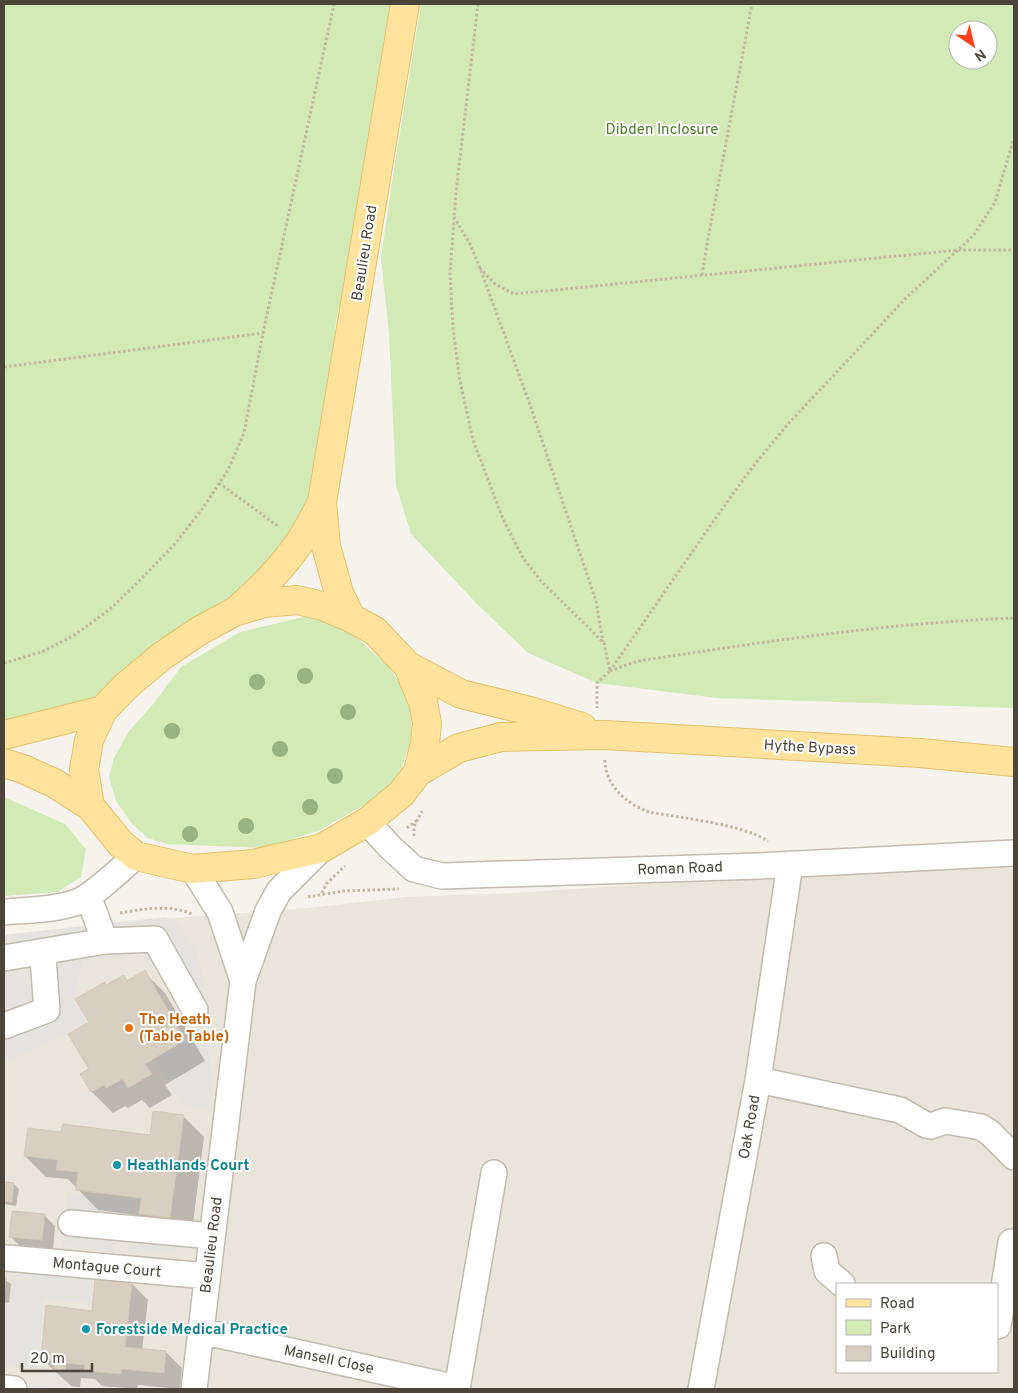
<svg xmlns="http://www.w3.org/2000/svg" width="1018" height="1393" font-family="Overpass,sans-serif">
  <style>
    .residential { fill: #eae5da; fill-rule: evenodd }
    .green { fill: #d2eab5; fill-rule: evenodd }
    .parking { fill: #e5e3e0 }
    .shadow { fill: #0003 }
    .building { fill: #d8cfc1; stroke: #d3c7b4 }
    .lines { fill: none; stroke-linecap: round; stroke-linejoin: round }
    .minor-casing { stroke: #c2bbae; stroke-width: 28 }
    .major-casing { stroke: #e6c16a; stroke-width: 30 }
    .path { stroke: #c4b79f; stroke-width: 3; stroke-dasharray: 2.5 2.5; stroke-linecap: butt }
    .minor { stroke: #fff; stroke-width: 25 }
    .major { stroke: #ffe39c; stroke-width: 28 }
    .tree { fill: #97b381 }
    .food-dot { fill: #e8710a; stroke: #fff; stroke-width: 2 }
    .culture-dot { fill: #0f9aa8; stroke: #fff; stroke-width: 2 }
    .labels { text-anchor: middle; stroke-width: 4; stroke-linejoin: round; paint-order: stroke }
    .park-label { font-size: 15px; fill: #4a7f2a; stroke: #fff }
    .street-label { font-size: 15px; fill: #4b4439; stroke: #fff }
    .food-label { font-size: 15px; font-weight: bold; fill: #c56008; stroke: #fff; text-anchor: start }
    .culture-label { font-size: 15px; font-weight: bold; fill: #0d838f; stroke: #fff; text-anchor: start }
  </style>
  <rect width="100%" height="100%" fill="#f6f3ec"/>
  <path class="residential" d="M1014 862V1389H4V935L135 921 308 908 406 897 515 893 740 878ZM837 1284H997V1372H837Z"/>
  <path class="green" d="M4 4H395L348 288 338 311 335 329 337 369 305 515 276 560 233 595 205 611 146 653 92 699 4 725Z
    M421 4H1014V708L717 698 597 683 528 653 476 603 411 534 396 485 389 332 381 258 392 182ZM958 30H988V60H958Z
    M312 615 337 620 388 666 401 685 411 709V739L402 767 389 786 371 801 318 831 264 848 167 844 148 838 133 825 116 801 109 777 114 758 129 731 154 703 181 667 240 632Z
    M4 797 65 824 86 849 81 877 57 892 4 896Z"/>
  <path class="parking" d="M166 917 174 921 185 933 193 945 199 958 207 1001 205 1022 192 1026 158 966 151 970 143 955 82 961 75 999 89 1022 68 1034 4 1062V935Z
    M192 1037 207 1038 212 1082 208 1110 181 1104 155 1058Z
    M67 1192 136 1201 133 1223 186 1246 172 1253 129 1252 131 1239 115 1237 114 1253 62 1246Z
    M14 1250 93 1277 91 1303 44 1299 38 1369 4 1366V1301H9Z
    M4 1382 78 1389H4Z"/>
  <path class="shadow" d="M144 972 165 993 205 1061 165 1085 172 1095 150 1108 142 1100 128 1108 125 1106 113 1113 92 1092 82 1075 90 1070 91 1023 107 986 123 977 128 981Z
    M183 1116 204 1137 191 1239 161 1235 142 1216 98 1210 68 1179 46 1177 25 1156 63 1133 151 1136Z
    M4 1183 14 1184 19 1189 16 1206 4 1204Z
    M44 1215 55 1226 53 1250 21 1247 11 1237Z
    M4 1279 11 1284 9 1303 4 1302Z
    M132 1284 148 1300 142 1350 166 1352 182 1368 180 1389 138 1385 137 1389 102 1386 95 1379 81 1378 80 1387 71 1386 42 1359 93 1312Z"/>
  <path class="building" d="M145 970 185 1040 145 1064 152 1074 128 1088 123 1079 106 1088 104 1085 91 1092 80 1074 89 1069 68 1034 89 1022 75 999 105 982 106 985 124 975 127 981Z
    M153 1111 184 1115 170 1218 139 1214 141 1198 76 1190 78 1172 56 1170 58 1160 24 1156 28 1128 61 1132 63 1124 150 1135Z
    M4 1182 14 1183 12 1202 4 1201Z
    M12 1211 45 1214 42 1240 9 1237Z
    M4 1277 6 1278 4 1299Z
    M95 1279 132 1283 125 1347 166 1351 164 1373 122 1369 121 1374 84 1371 85 1365 66 1363 65 1371 54 1370V1361L41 1360 46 1305 92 1311Z"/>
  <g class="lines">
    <g class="minor-casing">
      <path id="minor" d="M367 822 390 847 414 869 442 876 759 866 1014 853
        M193 869 220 912 243 981
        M88 896 105 941 155 939 195 1010
        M4 912C27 910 55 910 77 902 93 896 122 868 136 856
        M4 958 105 941
        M4 1026 47 1010 43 958
        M758 1080 900 1110 926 1125 931 1126 945 1121 981 1127 990 1133 1014 1157
        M71 1223 212 1236
        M824 1256 827 1271 842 1284
        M7 1258 207 1276
        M998 1326 1011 1242
        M201 1331 457 1388
        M4 1388 14 1389
        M194 1389 243 981 268 911 279 891 322 848
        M457 1389 494 1173
        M701 1389 758 1080 790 864"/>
    </g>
    <g class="major-casing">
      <path id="major" d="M237 610C260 590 282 568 299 543 308 530 315 516 322 502
        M351 618 339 593 326 546 322 502 405 4
        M408 666 461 694 530 711 582 727
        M4 735 103 710
        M4 763 23 769 54 783 90 806 121 844 136 856 193 869 253 864 322 848 367 822 401 794 418 772 425 743 427 723 423 702 408 666 375 631 351 618 323 606 297 600 264 603 234 612 199 631 162 656 126 686 103 710 89 740 84 770 90 806
        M418 772 459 748 501 737 605 735 920 753 1014 762"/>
    </g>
    <path class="path" d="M478 4 456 192 450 274 453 329 460 381 473 440 503 519 523 558 541 581 604 643 610 671 597 683V708
      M454 217 470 244 480 268 529 402 596 601 603 642
      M480 268 495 284 514 294 958 250H1014
      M702 275 706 250 752 4
      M4 367 263 333
      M219 483 279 527
      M4 663 44 651 76 634 109 610 138 582 174 545 203 508 228 470 244 433 263 333 334 4
      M610 671 715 519 751 469 788 424 906 298 973 236 995 202 1014 138
      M610 671 638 661C764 642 886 623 1014 618
      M605 760C605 786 627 804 649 812 682 818 741 824 768 841
      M407 828 416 821
      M414 836V826L422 811
      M322 893 327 883 345 866
      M308 897 344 891 399 889
      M120 913C143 909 169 904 192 914"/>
    <use href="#minor" class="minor"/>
    <use href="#major" class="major"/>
  </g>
  <g class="tree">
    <circle cx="305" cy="676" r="8"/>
    <circle cx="257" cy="682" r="8"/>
    <circle cx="348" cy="712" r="8"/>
    <circle cx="172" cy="731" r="8"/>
    <circle cx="280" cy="749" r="8"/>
    <circle cx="335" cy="776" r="8"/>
    <circle cx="310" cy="807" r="8"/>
    <circle cx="246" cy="826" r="8"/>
    <circle cx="190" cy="834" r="8"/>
  </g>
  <circle class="food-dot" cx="129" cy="1028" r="5"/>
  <g class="culture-dot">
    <circle cx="117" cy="1165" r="5"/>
    <circle cx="86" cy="1329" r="5"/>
  </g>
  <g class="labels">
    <g class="park-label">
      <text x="662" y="134">Dibden Inclosure</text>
    </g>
    <g class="street-label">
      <text transform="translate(364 253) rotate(-81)" y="5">Beaulieu Road</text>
      <text transform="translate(810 747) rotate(3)" y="5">Hythe Bypass</text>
      <text transform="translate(680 868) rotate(-2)" y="5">Roman Road</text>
      <text transform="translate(749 1127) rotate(-80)" y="5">Oak Road</text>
      <text transform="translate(211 1245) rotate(-83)" y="5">Beaulieu Road</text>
      <text transform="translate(107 1267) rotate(5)" y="5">Montague Court</text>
      <text transform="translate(329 1359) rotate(12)" y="5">Mansell Close</text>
    </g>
    <g class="food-label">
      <text x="139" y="1024">The Heath<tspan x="139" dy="17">(Table Table)</tspan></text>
    </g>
    <g class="culture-label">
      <text x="127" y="1170">Heathlands Court</text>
      <text x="96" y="1334">Forestside Medical Practice</text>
    </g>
  </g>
  <rect width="1018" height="1393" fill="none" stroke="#4b4439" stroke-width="10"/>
  <rect x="836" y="1283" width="162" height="90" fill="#ffffff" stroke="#b7b4b0"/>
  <rect x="846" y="1299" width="25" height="8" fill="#ffe39c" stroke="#b7b4b0"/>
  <text x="880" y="1308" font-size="15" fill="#4b4439">Road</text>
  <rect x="846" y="1320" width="25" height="15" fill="#d2eab5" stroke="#b7b4b0"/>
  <text x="880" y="1333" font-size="15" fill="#4b4439">Park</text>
  <rect x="846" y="1346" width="25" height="15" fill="#d8cfc1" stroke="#b7b4b0"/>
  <text x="880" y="1358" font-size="15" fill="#4b4439">Building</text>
  <g transform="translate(973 45) rotate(145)"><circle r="24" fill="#ffffff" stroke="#b7b4b0"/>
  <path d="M0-4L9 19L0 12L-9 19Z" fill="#fc3f1d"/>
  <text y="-8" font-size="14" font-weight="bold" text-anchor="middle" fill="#4b4439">N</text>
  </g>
  <path d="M22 1363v8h70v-8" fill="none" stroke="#4b4439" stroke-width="2.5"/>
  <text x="30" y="1363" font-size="15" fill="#4b4439" stroke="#ffffff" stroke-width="4" paint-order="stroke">20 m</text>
</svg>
